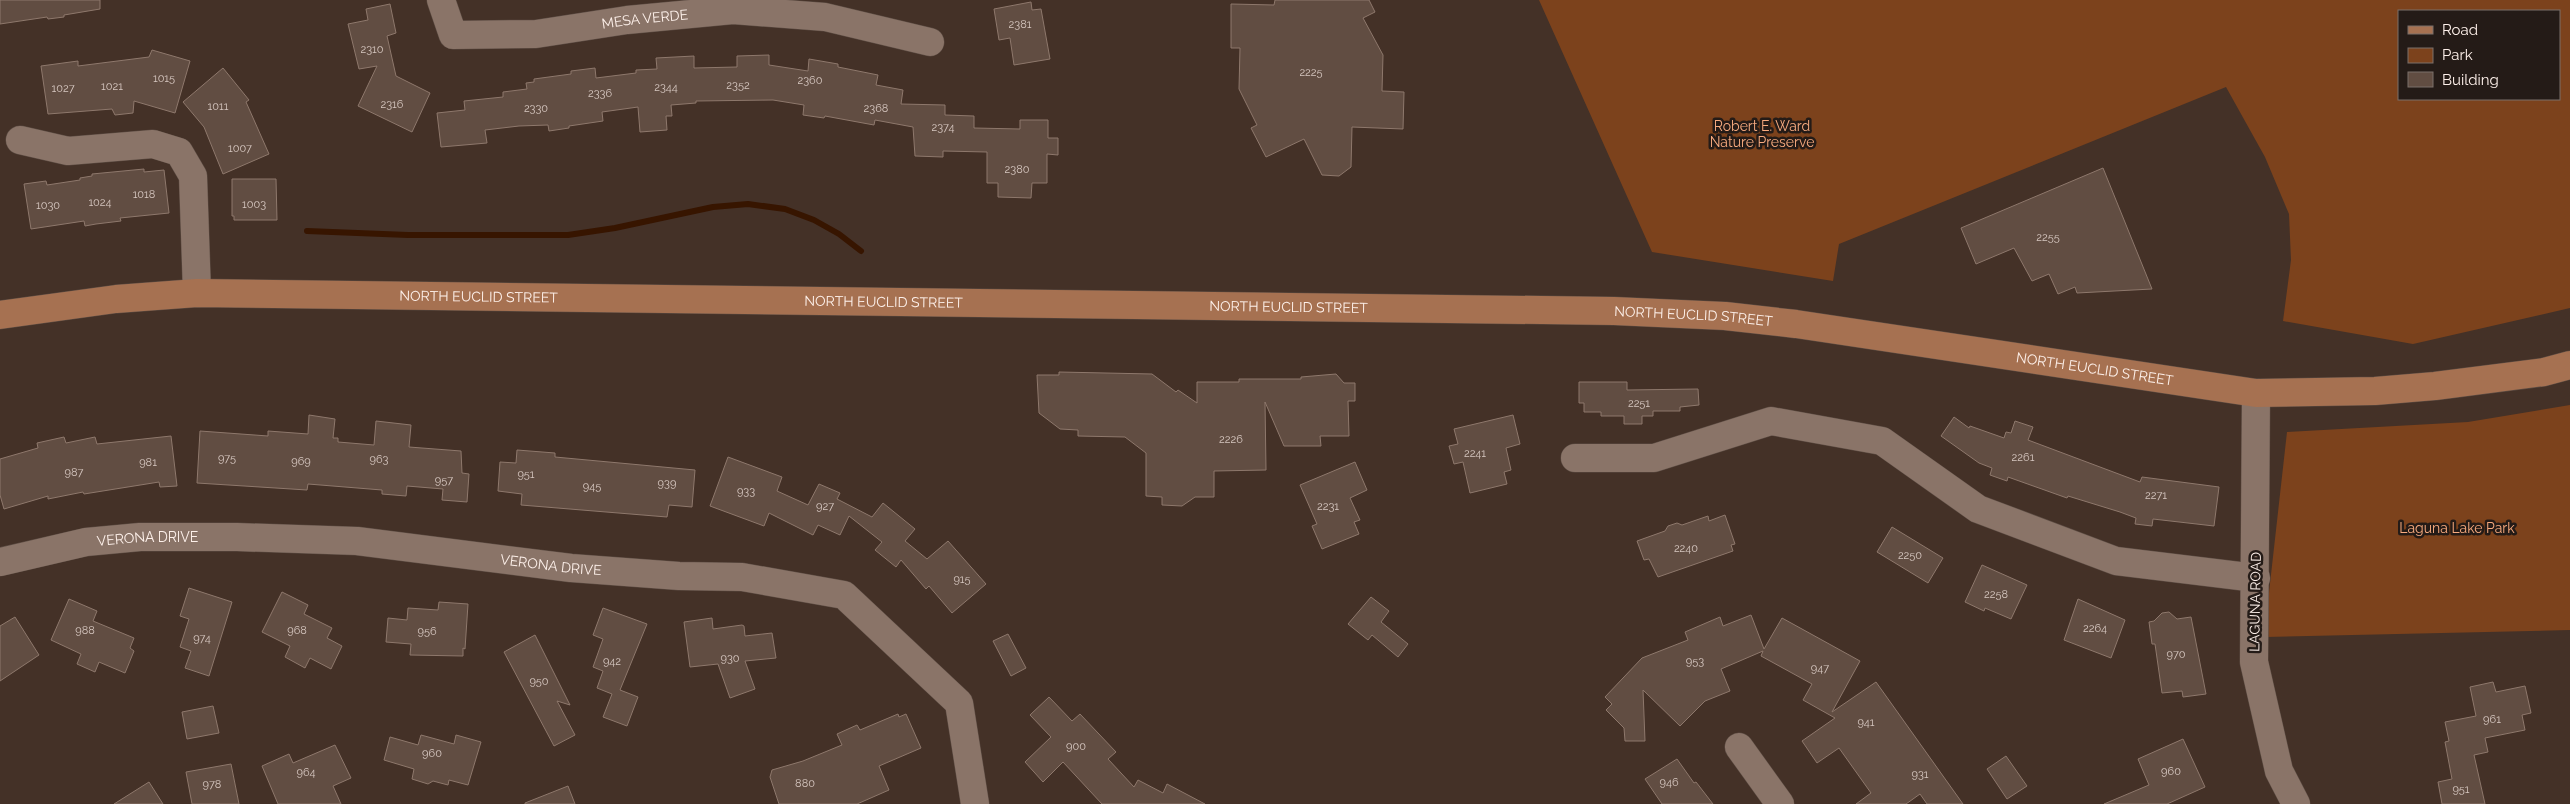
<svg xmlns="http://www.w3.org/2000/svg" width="2570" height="804" font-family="Raleway,sans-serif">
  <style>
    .green { fill: #7c421c; fill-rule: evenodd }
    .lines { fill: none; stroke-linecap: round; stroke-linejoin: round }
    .stream { stroke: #371500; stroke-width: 6 }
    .building { fill: #614d42; stroke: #8e786c }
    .minor-casing { stroke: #5d4d44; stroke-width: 29 }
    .major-casing { stroke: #5d4d44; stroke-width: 29 }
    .minor { stroke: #8a7468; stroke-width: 28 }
    .major { stroke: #a67151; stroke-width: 28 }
    .labels { text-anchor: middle; stroke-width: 5; stroke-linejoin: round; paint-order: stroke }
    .number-label { font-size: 11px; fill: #d6c7c0 }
    .street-label { font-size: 14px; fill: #fdf0ea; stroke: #241b17 }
    .park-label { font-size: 14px; fill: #f8ab7f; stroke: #241b17 }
  </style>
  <rect width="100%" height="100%" fill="#443127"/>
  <path class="green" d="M1539 0H2570V308L2413 344 2283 321 2291 260 2289 214 2265 157 2226 87 1839 244 1833 281 1652 252ZM2399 11H2559V99H2399Z
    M2570 405V630L2264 637 2287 432 2468 422Z"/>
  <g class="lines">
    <path class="stream" d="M307 231 408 235H568L615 228 713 207 748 204 785 209 814 220 839 234 861 251"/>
  </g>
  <path class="building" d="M0 0H100V9L64 15V17L48 19 47 17 0 24Z
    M1275 0H1369L1375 12 1363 18 1383 55 1382 91 1404 92 1403 129 1352 127 1351 167 1339 176 1322 175 1304 139 1266 157 1251 128 1257 125 1239 89 1240 48H1231V4L1274 5Z
    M1031 2 1032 10 1041 9 1050 59 1014 65 1010 38 999 40 994 9Z
    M390 4 396 33 387 36 396 76 430 93 412 132 358 106 377 66 359 69 348 24 368 20 366 9Z
    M152 50 190 61 175 113 134 101 133 113 115 115 112 109 48 114 41 66 78 61V66L149 57Z
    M769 55V65L808 71 809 59 838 64V67L878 75 876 85 903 90 901 104 945 105V115L974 116V128L1020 129V120H1048V138H1058V155L1047 154V183H1032L1031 198 998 197V183H987V152L943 151V157L915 156 913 127 875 120 874 125 825 116 824 118 803 115 804 105 773 100 696 101V103L671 105 672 116H666L667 130 640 132 638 107 602 112 603 121 569 126V128L549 131 548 125 519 126 485 130 487 143 441 147 437 113 465 110 464 101 503 97V92L527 89 526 83 534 82V79L571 74V71L595 68 596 78 636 73V70L657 69 656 58 694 56V68L737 67V56Z
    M223 68 249 100 246 102 269 154 223 174 204 127 183 102Z
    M2103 168 2152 289 2077 293 2075 287 2058 294 2049 274 2032 281 2014 248 1976 264 1961 228Z
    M144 169V172L164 170 169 213 120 218 121 221 96 224 85 226 84 221 31 229 24 184 46 181 47 185 80 180V178L92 176V174Z
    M232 179H276L277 220H234V216H232Z
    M1059 372 1152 374 1176 392 1178 390 1197 403V382H1239V379H1301V377L1336 374 1344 383H1355V401H1348L1349 436H1320L1321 446H1284L1265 402 1266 470 1214 471V497H1195L1182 506 1162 505V497L1146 496V453L1125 437 1078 436V430L1060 429 1039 413 1037 375H1059Z
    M1579 382H1627V390L1698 389 1699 405 1680 407V411H1653V416H1642V424H1624V416H1601V412H1584V403H1579Z
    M309 415 335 419 333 438H338V442L374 445 376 421 411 425 409 447 461 451 462 473 469 474 467 502 442 500 443 489 407 486 406 496 382 494V490L308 484 307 490 197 483 200 431 268 436V431L308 434Z
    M1513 415 1520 444 1506 448 1511 470 1504 472 1507 484 1470 493 1463 462 1454 464 1449 446 1458 444 1454 429Z
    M1954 417 1969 428 1970 426 2004 438 2006 432 2011 433 2015 421 2033 427 2028 440 2140 482 2142 477 2219 487 2214 526 2153 519 2152 526 2135 524 2136 518 2120 512 2068 496 2067 498 2008 477 2007 481 1990 475 1992 468 1979 463 1941 436Z
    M171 436 177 486 160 487 159 482 84 494 83 492 48 499V496L4 509 0 495V459L38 448 37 443 64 437 66 443 95 437 97 444Z
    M517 450 555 453V457L695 470 692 507 669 505 667 517 521 505 522 494 498 491 500 462 516 463Z
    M728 457 782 477 777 491 808 505 819 484 840 493 837 499 872 517 883 503 915 529 905 541 927 559 948 541 986 584 952 613 929 586 926 589 901 560 896 567 875 550 882 542 849 516 840 535 818 525 813 535 769 513 764 526 710 506Z
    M1355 462 1367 490 1350 498 1360 520 1354 522 1359 534 1322 549 1312 526 1317 524 1300 485Z
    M1725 515 1735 544 1731 545 1733 551 1658 577 1649 559 1644 560 1637 541 1665 531 1668 526 1677 523 1682 525 1708 516 1709 521Z
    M1892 527 1943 558 1928 583 1877 552Z
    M1982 565 2027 585 2011 619 1985 608 1984 611 1965 602Z
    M189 588 232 602 209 676 185 668 191 651 180 647 189 619 180 616Z
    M282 592 308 605 304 614 332 628 327 638 342 646 331 669 310 658 305 668 285 657 290 646 262 632Z
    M1371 597 1389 611 1381 622 1408 644 1398 657 1372 635 1368 640 1348 624Z
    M69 599 97 611 93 621 134 638 130 648 134 651 125 673 99 662 95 672 77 664 81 654 51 640Z
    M2078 599 2125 620 2111 658 2064 640Z
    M439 602 468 604 465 649 463 648V656L410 655 411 644 386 642 388 618 407 620 408 608 438 610Z
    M603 608 647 624 620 690 638 697 627 726 603 717 612 694 597 688 603 671 593 667 603 639 593 635Z
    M2169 612 2177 619 2191 617 2206 694 2183 697 2182 691 2162 693 2155 644H2152L2149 622 2154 621 2162 613Z
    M1751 615 1764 649 1782 618 1860 661 1832 712 1876 682 1963 804H1927L1920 794 1906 804H1856L1871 793 1839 748 1817 763 1802 741 1835 718 1803 700 1812 684 1761 656 1763 651 1721 669 1730 691 1705 701 1680 726 1643 690 1645 741H1625L1624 728 1606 710 1612 704 1605 697 1642 658 1688 640 1685 632 1720 617 1723 626Z
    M15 617 39 655 0 681V626Z
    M712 618 713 629 742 625 744 626 745 636 772 633 776 658 745 661 755 689 730 698 718 664 690 667 684 622Z
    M1008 634 1026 668 1011 676 993 641Z
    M535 635 570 705 557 701 575 735 554 746 504 652Z
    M2493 682 2496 692 2525 686 2531 713 2522 715 2525 730 2485 738 2488 752 2474 755 2485 804H2442L2438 782 2452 779 2445 742 2449 741 2445 722 2476 716 2470 687Z
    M1049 697 1072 721 1080 714 1116 752 1108 759 1134 787 1138 780 1163 793 1167 784 1205 804H1102L1063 762 1043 782 1025 762 1051 737 1030 715Z
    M213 706 219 733 187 739 182 712Z
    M898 714 899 717 906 714 921 748 879 766 889 790 857 804H779L770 777 772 770 803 761 842 745 837 734 857 725 860 730Z
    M421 735 454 744 456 735 481 742 468 785 449 780 448 785 433 781 428 784 412 779 414 769 384 760 390 737 418 745Z
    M2183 739 2205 787 2167 804H2104L2149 785 2138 759Z
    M335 745 351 778 333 786 341 804H278L262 766 289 754 293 763Z
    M2006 756 2027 786 2007 799 1987 769Z
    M1677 759 1694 783 1696 782 1713 804H1662L1645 779Z
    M231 764 239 804H192L186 772Z
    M149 782 163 804H114Z
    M568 786 575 804H525V803Z"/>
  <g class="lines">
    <g class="minor-casing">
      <g id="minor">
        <path id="s1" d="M441 0 453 35 536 34 627 20 733 10 825 17 930 42"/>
        <path d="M20 140 68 151 153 144 179 152 193 176 197 293"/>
        <path d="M2256 393 2254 662 2279 771 2296 804"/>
        <path d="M1575 458H1654L1771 421 1882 441 1978 509 2116 561 2256 578"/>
        <path id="s2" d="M0 562 86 542 140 537H237L357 541 571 568 679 576 742 577 844 595 959 703 975 804"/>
        <path d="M1739 747 1780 804"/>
      </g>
    </g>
    <g class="major-casing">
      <g id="major">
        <path id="s3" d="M0 315 116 299 197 293 1614 311 1725 316 1796 324 2256 393 2375 391 2435 386 2544 372 2570 365"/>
      </g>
    </g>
    <use href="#minor" class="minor"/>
    <use href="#major" class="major"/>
  </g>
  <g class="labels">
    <g class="number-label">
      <text x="1020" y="28">2381</text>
      <text x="372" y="53">2310</text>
      <text x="1311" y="76">2225</text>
      <text x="164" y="82">1015</text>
      <text x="810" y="84">2360</text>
      <text x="738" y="89">2352</text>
      <text x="112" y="90">1021</text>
      <text x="666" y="91">2344</text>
      <text x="63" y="92">1027</text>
      <text x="600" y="97">2336</text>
      <text x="392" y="108">2316</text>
      <text x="218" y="110">1011</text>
      <text x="536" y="112">2330</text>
      <text x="876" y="112">2368</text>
      <text x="943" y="131">2374</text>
      <text x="240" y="152">1007</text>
      <text x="1017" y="173">2380</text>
      <text x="144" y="198">1018</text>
      <text x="100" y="206">1024</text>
      <text x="254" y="208">1003</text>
      <text x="48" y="209">1030</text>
      <text x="2048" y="241">2255</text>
      <text x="1639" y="407">2251</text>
      <text x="1231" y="443">2226</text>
      <text x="1475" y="457">2241</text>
      <text x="2023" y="461">2261</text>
      <text x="227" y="462">975</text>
      <text x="379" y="463">963</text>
      <text x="301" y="465">969</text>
      <text x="148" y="466">981</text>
      <text x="74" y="476">987</text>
      <text x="526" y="478">951</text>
      <text x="444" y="484">957</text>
      <text x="667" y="487">939</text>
      <text x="592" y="490">945</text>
      <text x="746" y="495">933</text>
      <text x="2156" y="499">2271</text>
      <text x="825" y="510">927</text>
      <text x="1328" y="510">2231</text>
      <text x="1686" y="552">2240</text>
      <text x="1910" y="559">2250</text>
      <text x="962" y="583">915</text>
      <text x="1996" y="598">2258</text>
      <text x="2095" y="632">2264</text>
      <text x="85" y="634">988</text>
      <text x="297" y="634">968</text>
      <text x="427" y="635">956</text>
      <text x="202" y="642">974</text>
      <text x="2176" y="658">970</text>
      <text x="730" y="662">930</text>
      <text x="612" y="665">942</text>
      <text x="1695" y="665">953</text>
      <text x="1820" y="672">947</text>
      <text x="539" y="685">950</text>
      <text x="2492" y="723">961</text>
      <text x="1866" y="726">941</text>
      <text x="1076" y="750">900</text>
      <text x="432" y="757">960</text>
      <text x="2171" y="775">960</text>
      <text x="306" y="776">964</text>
      <text x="1920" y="778">931</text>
      <text x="1669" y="786">946</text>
      <text x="805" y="787">880</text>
      <text x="212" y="788">978</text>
      <text x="2461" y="793">951</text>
    </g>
    <g class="street-label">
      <text dy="5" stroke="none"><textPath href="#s1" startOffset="230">MESA VERDE</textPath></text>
      <text dy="5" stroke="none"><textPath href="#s3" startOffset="480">NORTH EUCLID STREET</textPath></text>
      <text dy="5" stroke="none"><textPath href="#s3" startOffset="885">NORTH EUCLID STREET</textPath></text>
      <text dy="5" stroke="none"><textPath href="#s3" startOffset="1290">NORTH EUCLID STREET</textPath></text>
      <text dy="5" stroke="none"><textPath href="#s3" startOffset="1695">NORTH EUCLID STREET</textPath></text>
      <text dy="5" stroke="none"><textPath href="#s3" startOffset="2100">NORTH EUCLID STREET</textPath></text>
      <text dy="5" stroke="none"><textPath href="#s2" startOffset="150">VERONA DRIVE</textPath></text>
      <text dy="5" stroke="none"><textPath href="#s2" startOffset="555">VERONA DRIVE</textPath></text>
      <text transform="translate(2255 602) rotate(-89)" y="5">LAGUNA ROAD</text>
    </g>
    <g class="park-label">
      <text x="1762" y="131">Robert E. Ward<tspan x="1762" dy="16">Nature Preserve</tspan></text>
      <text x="2457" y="533">Laguna Lake Park</text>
    </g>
  </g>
  <rect x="2398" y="10" width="162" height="90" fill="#241b17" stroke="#7b706b"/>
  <rect x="2408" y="26" width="25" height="8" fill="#a67151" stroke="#7b706b"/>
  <text x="2442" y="35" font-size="15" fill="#fdf0ea">Road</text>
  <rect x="2408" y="48" width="25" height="15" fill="#7c421c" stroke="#7b706b"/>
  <text x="2442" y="60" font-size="15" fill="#fdf0ea">Park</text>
  <rect x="2408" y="72" width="25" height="15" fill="#614d42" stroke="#7b706b"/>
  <text x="2442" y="85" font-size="15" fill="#fdf0ea">Building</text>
</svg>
